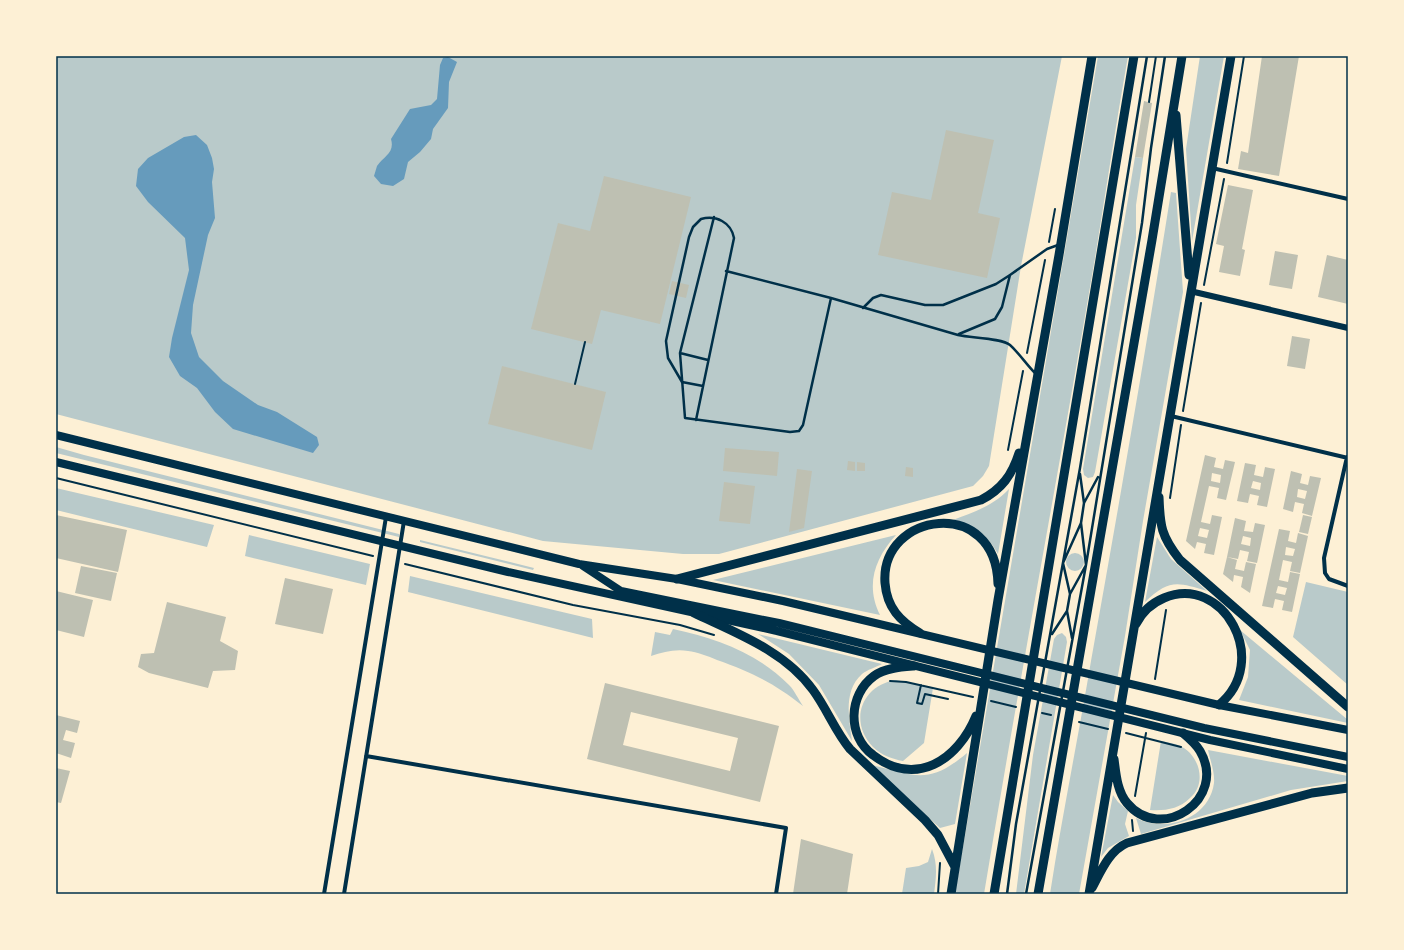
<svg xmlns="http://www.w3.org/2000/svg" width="1404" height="950" font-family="'Golos Text',sans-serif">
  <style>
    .green { fill: #b9caca }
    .water { fill: #669bbc }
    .building { fill: #bec0b2; fill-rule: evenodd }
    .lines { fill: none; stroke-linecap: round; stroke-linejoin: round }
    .path { stroke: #003049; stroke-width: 2 }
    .service { stroke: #003049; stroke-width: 2.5 }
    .minor { stroke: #003049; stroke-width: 4 }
    .tertiary { stroke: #003049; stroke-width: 6 }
    .primary { stroke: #003049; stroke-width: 8 }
    .trunk { stroke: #003049; stroke-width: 9 }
    .neatline { fill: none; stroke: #003049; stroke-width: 1.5 }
  </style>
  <rect width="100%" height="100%" fill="#fdf0d5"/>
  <path class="green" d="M56 56H1062L1021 266 989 466 983 476 973 486 719 554H683L543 541 56 414Z
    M1098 56H1128C1116 123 1106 191 1095 258 1059 470 1019 682 984 894H955Z
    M1200 56H1224L1192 241 1186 149Z
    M1135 157 1143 158 1136 205V238L1095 472 1093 477 1088 478 1084 475 1083 469Z
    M1171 192 1176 193 1183 292 1143 521 1125 636 1079 894H1050C1062 816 1078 739 1091 661 1119 505 1146 349 1171 192Z
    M56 447 84 455 399 534V537L56 453Z
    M56 488 214 525 207 547 56 510Z
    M1009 489 998 554C987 534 974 525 953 520 974 512 993 506 1009 489Z
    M249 535 370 564 366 585 245 556Z
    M896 535C875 558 865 585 880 615L713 580Z
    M1157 537 1171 559 1207 591C1177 582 1169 579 1145 602Z
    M420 540 534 568 533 570 420 542Z
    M1066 562a9 9 0 1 1 18 0a9 9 0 1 1-18 0Z
    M410 576 592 619 593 638 408 592Z
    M1306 582 1348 592V685L1293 637Z
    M673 629C715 638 758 653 789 685 795 691 798 699 803 706 774 683 751 672 717 660 708 656 697 652 688 651 675 649 663 652 651 656L655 632 670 635Z
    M1240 630 1348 720V723L1239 700 1248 677 1250 650Z
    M1062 633 1066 637 1067 642 1024 894H1016L1033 755 1054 639 1057 635Z
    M758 634 882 664C876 667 867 670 862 674 843 691 849 719 852 741L819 685 789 654Z
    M896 680 933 688 924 743 903 761C892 759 881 755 873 747 848 721 862 685 896 680Z
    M1161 741C1166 742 1173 743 1178 745 1199 753 1208 783 1190 798 1179 809 1165 811 1150 810Z
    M1208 750 1348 776V781L1291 790 1141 834 1136 818C1164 833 1209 820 1214 783 1215 772 1210 760 1208 750Z
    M967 753 955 824 940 828 872 765C916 776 929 785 967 753Z
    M1113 795 1118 802 1128 811 1125 824 1129 836 1108 848 1101 857Z
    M932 849C938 865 936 878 934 894H902L906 868 919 866 928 862Z"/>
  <path class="water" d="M448 57 457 62 449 82 448 108 433 129 431 139 420 152 408 162 404 179 393 186 381 184 374 176C375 173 376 169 377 166 384 156 395 153 391 139L410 109 431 105 437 99 440 65 443 58Z
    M196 135 207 145 212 158 214 169 212 182 215 218 208 235 193 305 191 333 199 357 223 381 258 405 277 412 317 437 319 445 313 453 233 429 215 412 197 388 180 376 169 357 172 338 189 270 185 238 148 202 136 186 138 169 148 158 184 137Z"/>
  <path class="building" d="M1262 56H1299L1279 176 1238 169 1241 151 1248 153Z
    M1144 101 1152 103 1143 158 1135 157Z
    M946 130 994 140 978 213 1000 218 987 278 878 255 892 192 931 200Z
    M604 176 691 197 660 324 601 310 592 344 531 329 558 223 590 231Z
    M1228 185 1253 190 1242 249 1245 250 1240 276 1219 272 1224 246 1216 244Z
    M1275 251 1298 255 1292 289 1269 285Z
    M1327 255 1348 260V304L1318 297Z
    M672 281 689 285 686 298 669 294Z
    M1292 336 1310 339 1305 369 1287 366Z
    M502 366 606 392 592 450 488 424Z
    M725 448 779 452 777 476 723 471Z
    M1205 455 1216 458 1214 467 1223 469 1225 460 1235 462 1226 500 1217 498 1219 488 1209 486 1201 522 1210 524 1212 515 1222 517 1214 555 1204 553 1206 544 1197 542 1195 549 1186 541ZM1212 473 1221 475 1220 483 1211 481ZM1200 528 1209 530 1207 538 1198 536Z
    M848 461 855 462V471L847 470Z
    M857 462 865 463V471H857Z
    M1245 463 1256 465 1254 475 1263 477 1265 467 1275 469 1267 507 1257 505 1259 496 1250 494 1248 503 1237 501ZM1253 481 1261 483 1260 490 1251 488Z
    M906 467 913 468V477L905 476Z
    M797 469 812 471 804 528 789 532Z
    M1291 471 1302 474 1300 483 1308 485 1310 476 1321 478 1312 516 1302 513 1304 504 1295 502 1293 512 1283 509ZM1298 489 1307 491 1305 499 1297 497Z
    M724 482 755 486 750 524 719 521Z
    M56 515 127 530 118 572 56 558Z
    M1303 515 1312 517 1308 534 1299 532Z
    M1235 518 1246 521 1244 531 1253 532 1255 523 1265 525 1257 563 1247 561 1249 552 1240 550 1238 559 1227 557ZM1243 536 1251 538 1250 546 1241 544Z
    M1279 529 1290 531 1288 541 1296 543 1298 533 1308 536 1300 573 1290 571 1292 562 1283 560 1279 580 1288 582 1290 572 1300 574 1292 612 1282 610 1284 601 1275 599 1273 608 1262 606ZM1286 547 1295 549 1293 556 1285 555ZM1278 586 1287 588 1285 595 1276 593Z
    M1227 557 1237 560 1235 569 1244 571 1246 562 1256 564 1250 593 1241 587 1243 577 1234 575 1233 582 1223 574Z
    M81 566 117 573 111 601 75 593Z
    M285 578 333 589 323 634 275 624Z
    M56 591 93 600 84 637 56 630Z
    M167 602 226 617 220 641 238 651 235 670 213 671 208 688 149 673 138 667 141 654 154 653Z
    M605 683 779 726 760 802 587 759ZM631 712 738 738 730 771 623 745Z
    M56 715 80 721 77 733 66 730 63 740 75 743 71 758 56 753Z
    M56 768 70 771 61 803 56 802Z
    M801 839 853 854 847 894H793Z"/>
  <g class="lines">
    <path class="path" d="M1149 102 1156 56
      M1227 163 1244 56
      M1049 242 1055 209
      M1204 285 1224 179
      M1027 353 1045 260
      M575 384 585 342
      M1183 411 1201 303
      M1008 450 1023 371
      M56 478 373 556
      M1170 498 1181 425
      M405 564 573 605 680 625 714 635
      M1155 679 1166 610
      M890 681 906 682 973 697
      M921 685 917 703 922 704 925 694 948 699
      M991 701 1016 707
      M1042 713 1051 715
      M1079 722 1108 729
      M1126 733 1181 747
      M1135 796 1146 733
      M1132 820 1133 831
      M938 894 940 863"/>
    <path class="service" d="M714 217 680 353 685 418 790 432 799 431 803 425 831 298
      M726 271 831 298 958 335C971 338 1002 338 1010 345 1019 353 1026 364 1035 373
      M863 308 873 298 881 295 925 305H943L996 284 1010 275
      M959 334 995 319 1002 307 1010 275 1047 249 1058 245
      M680 353 708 360
      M696 420 734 238C731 222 716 215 701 219L693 227 689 237 666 341 668 358 682 382 703 386
      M1080 474 1084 503 1098 477
      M1081 523 1086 565 1070 594 1063 563Z
      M1081 523 1084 503
      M1067 611 1070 594
      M1052 634 1067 611 1072 638
      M1007 894 1016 824 1080 468 1147 56
      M1026 894 1086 565 1142 223 1151 148 1165 56"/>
    <path class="minor" d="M1212 168 1348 199
      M1171 416 1348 458
      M1347 457 1324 558 1325 573 1329 579 1348 586
      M366 756 786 828 776 894
      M324 894 386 517
      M344 894 404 521"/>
    <path class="tertiary" d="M1190 291 1348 328"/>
    <path class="primary" d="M56 435 579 564 677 579 783 601 1219 705 1348 730
      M56 462 508 572 777 631 1210 740 1348 769
      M583 566 621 591 779 623 1204 728 1348 757"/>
    <path class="trunk" d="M1176 115 1189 275
      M1159 497C1160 526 1161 536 1180 560L1348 707
      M677 579 981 500C1002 489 1012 475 1019 453
      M694 613C736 633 785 651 813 690 827 709 835 731 850 749L925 820 938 835 955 867
      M1136 624C1142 612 1152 603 1164 598 1223 573 1272 661 1219 705
      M920 633C900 621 887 608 885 583 880 512 996 495 998 584
      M914 666C901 667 885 668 874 676 848 695 847 736 873 755 916 788 958 760 976 716
      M1114 759C1116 774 1117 791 1127 803 1161 844 1228 799 1200 751 1196 744 1189 738 1183 733
      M1092 888C1101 871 1109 851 1127 843L1312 793 1348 788
      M951 894 998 600 1059 255 1092 56
      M994 894 1134 56
      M1038 894 1152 240 1182 56
      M1089 894 1231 56"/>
  </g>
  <rect width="1404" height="950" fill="none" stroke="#fdf0d5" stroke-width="114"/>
  <rect x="57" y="57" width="1290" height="836" class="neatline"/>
</svg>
